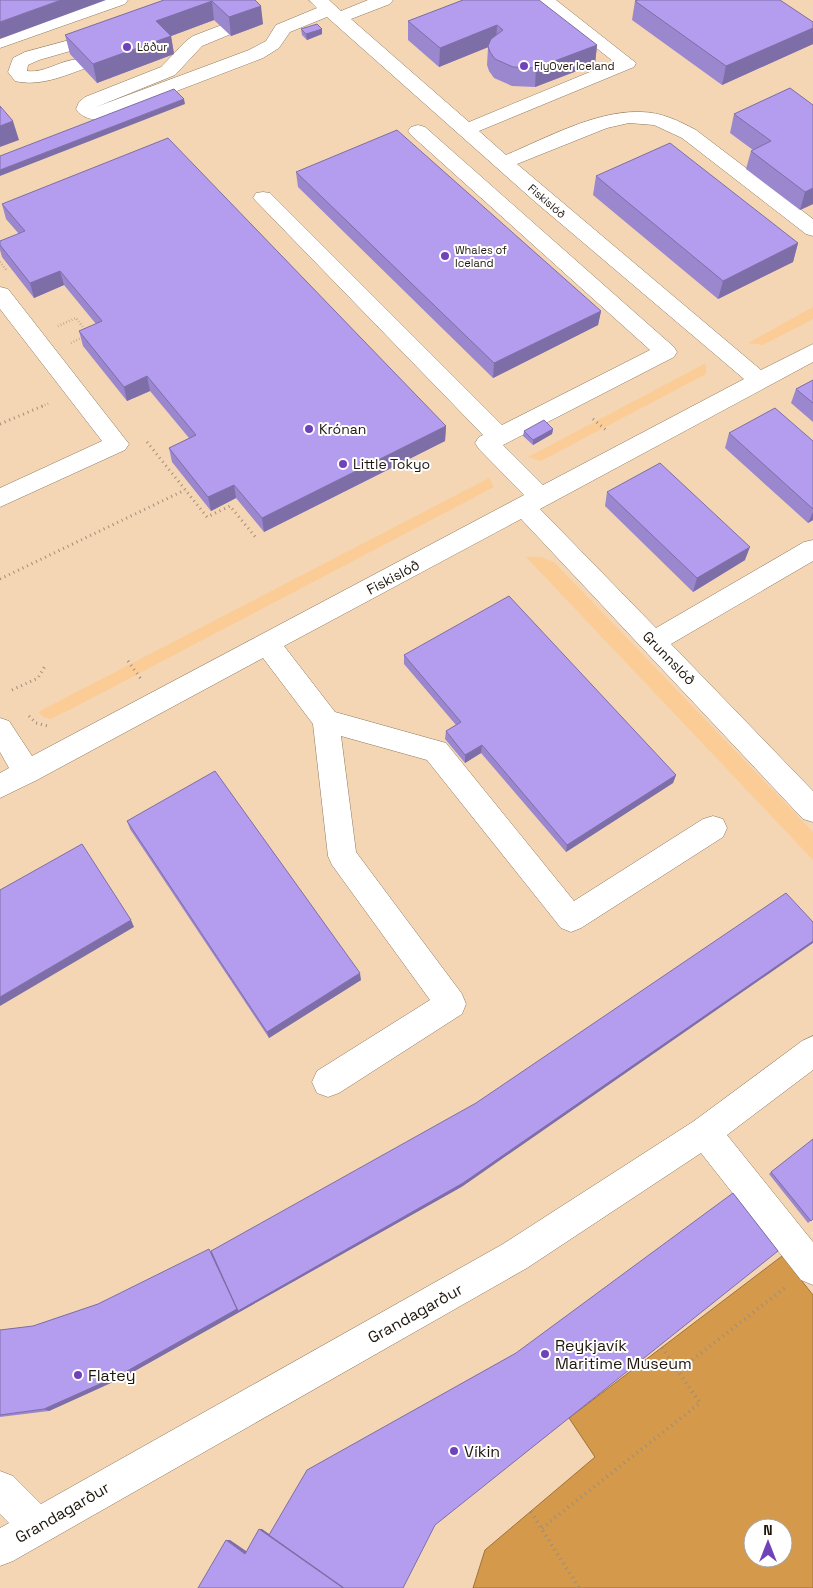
<svg xmlns="http://www.w3.org/2000/svg" width="813" height="1588" font-family="'Space Grotesk',sans-serif">
  <style>
    .built { fill: #f4d6b4 }
    .green { fill: #fbcc96 }
    .water { fill: #d5994c; stroke: #9e7239; fill-rule: evenodd }
    .lines { fill: none; stroke-linecap: round; stroke-linejoin: round }
    .minor-casing { stroke: #8d775d; stroke-width: 1 }
    .path-far2 { stroke: #9f8e79; stroke-width: 2.5; stroke-dasharray: 0.5 2.5; stroke-linecap: butt }
    .path-far1 { stroke: #9f8e79; stroke-width: 3; stroke-dasharray: 1 4; stroke-linecap: butt }
    .path { stroke: #9f8e79; stroke-width: 4; stroke-dasharray: 1 4.5; stroke-linecap: butt }
    .minor { fill: #fff; fill-rule: evenodd }
    .wall { fill: #9b87ce }
    .shaded-wall { fill: #7e6ea7 }
    .building { fill: #b49def; stroke: #7e6ea7 }
    .poi-dot { fill: #6f42ba; stroke: #fff; stroke-width: 2 }
    .labels { text-anchor: middle; stroke-width: 4; stroke-linejoin: round; paint-order: stroke }
    .far-poi-label { font-size: 11px; fill: #1f170d; stroke: #fff; text-anchor: start }
    .far-street-label { font-size: 11px; fill: #1f170d; stroke: #fff }
    .poi-label { font-size: 14px; fill: #1f170d; stroke: #fff; text-anchor: start }
    .street-label { font-size: 14px; fill: #1f170d; stroke: #fff }
    .near-street-label { font-size: 16px; fill: #1f170d; stroke: #fff }
    .near-poi-label { font-size: 16px; fill: #1f170d; stroke: #fff; text-anchor: start }
  </style>
  <rect width="100%" height="100%" fill="#fae2c5"/>
  <path class="built" d="M0 0H813V1232L811 1233 813 1235V1295L783 1256 569 1418 595 1457 486 1550 473 1588H0Z"/>
  <path class="green" d="M813 307V319L763 345 748 343Z
    M706 363V374L541 461 528 457Z
    M489 478 494 487 75 707 50 719 42 716 38 712Z
    M526 557H541L554 562 813 832V860Z"/>
  <path class="water" d="M782 1256 813 1295V1588H473L485 1550 595 1457 569 1418ZM753 1528H783V1558H753Z"/>
  <g class="lines">
    <g class="minor-casing">
      <path id="minor" d="M102 0H128L125 4 0 48V37Z
        M309 0H329L341 11 368 0H393L390 4 351 19 469 122 614 62 536 0H556L636 63 634 67 479 131 506 155C546 138 597 110 641 112 661 112 679 121 696 130L813 219V236L806 234 682 138 654 125 629 123 607 128 517 164 761 370 813 344V362L540 509 656 628 804 542 813 540V561L671 644 813 791V822L803 819 521 519 284 646 335 712 446 743 574 901 703 819 713 816 723 819 727 828 723 837 581 928 571 932 561 928 427 760 341 736 356 852 462 994 466 1004 462 1014 339 1093 328 1097 317 1093 312 1082 317 1071 430 1000 332 865 328 856 313 724 263 658 37 780 0 798V773L9 768 0 752V718L9 721 32 756 524 495 479 449 475 443 479 437 483 435 253 198 256 193 263 192 270 193 502 425 650 350 411 135 408 131 411 127 418 125 425 127 674 347 677 352 674 357 503 445 543 485 744 379 533 200 327 17 290 32 279 48 263 58 106 118C94 121 83 119 76 109L79 102 85 97 161 67 186 41 193 36 219 26 225 25 231 26 234 30 231 34 202 46 175 75 96 107 249 50 266 41 276 25 317 8Z
        M103 31 109 32 112 36 109 40 39 60 28 65 27 71C47 74 66 55 86 60L88 64 86 68C64 76 39 87 15 81L8 72 13 58 25 52Z
        M0 287 8 289 129 444 125 450 0 507V488L102 441 0 309Z
        M813 1036V1070L727 1135 813 1242V1285L801 1280 701 1153 527 1268 13 1561 0 1566V1528L9 1523 0 1514V1471L13 1476 41 1504 503 1244 694 1121 802 1041Z"/>
    </g>
    <path class="path-far2" d="M0 262 7 271
      M58 326 76 318 86 331
      M71 343 83 337
      M42 406 50 403"/>
    <path class="path-far1" d="M593 419 607 431
      M0 424 45 405
      M147 442 207 517 230 506 257 539
      M0 579 185 490
      M128 661 141 679
      M12 690 38 678 45 666
      M29 716 36 723 48 726"/>
    <path class="path" d="M659 1343 678 1371
      M531 1512 579 1588
      M542 1528 700 1403 678 1371 786 1287"/>
    <use href="#minor" class="minor"/>
  </g>
  <path class="wall" d="M164 0H255L263 24 231 36 214 20 171 36 174 54 97 83 70 54 65 35Z
    M463 0 597 45 595 64 535 87 512 86 494 78 489 71 487 65 488 47 439 67 408 40V21Z
    M635 1 813 22V44L722 85 632 20Z
    M301 29H322V34L307 40 302 35Z
    M790 88 813 204 800 210 746 169 751 151 753 150 730 133 734 114Z
    M296 172 601 311 598 325 493 378 298 187Z
    M596 176 798 243 793 262 718 299 593 195Z
    M2 204 446 426 445 441 264 532 236 498 211 511 172 462 169 448 189 438 150 391 127 401 83 346 79 331 96 324 64 285 34 298 2 257 0 250V241L19 234 6 219Z
    M813 380V422L791 403 796 389Z
    M553 429 552 434 533 445 523 436 524 431Z
    M729 433 813 441V520L808 523 725 448Z
    M607 492 745 560 693 592 605 506Z
    M404 655 676 775 673 783 566 852 481 753 465 763 445 739 446 731 456 725 404 664Z
    M127 821 361 980 269 1038 130 829Z
    M771 1172 813 1219 808 1223 769 1174Z
    M463 1186 124 1377 49 1411 0 1417V1330L33 1326 98 1304 211 1251Z"/>
  <path class="shaded-wall" d="M61 0H106L0 39V22Z
    M212 1 214 20 171 36 174 54 97 83 93 64 156 21Z
    M261 6 263 24 231 36 229 17Z
    M497 25 496 44 439 67 440 48Z
    M813 28V44L722 85 726 66Z
    M322 29V34L307 40 306 34Z
    M597 45 595 64 535 87 536 68Z
    M184 99 185 104 0 176V170Z
    M13 121 19 140 0 147V126Z
    M813 188V204L800 210 805 192Z
    M798 243 793 262 718 299 723 281Z
    M60 271 64 285 34 298 30 283Z
    M601 311 598 325 493 378 494 363Z
    M147 376 150 391 127 401 124 387Z
    M446 426 445 441 264 532 262 518Z
    M553 429 552 434 533 445V440Z
    M234 485 236 498 211 511 208 497Z
    M813 512V520L808 523Z
    M750 547 745 560 693 592 697 578Z
    M482 745 481 753 465 763V755Z
    M676 775 673 783 566 852 567 845Z
    M131 920 134 927 0 1006V997Z
    M813 941V943L463 1186 124 1377 49 1411 44 1409 212 1253Z
    M360 973 361 980 269 1038 267 1032Z
    M259 1529H262L347 1588H343Z
    M226 1540H230L249 1553 245 1554Z"/>
  <path class="building" d="M0 0H61L0 22Z
    M164 0H255L261 6 229 17 212 1 156 21 171 36 93 64 65 35Z
    M463 0H539L597 45 536 68 513 67 495 59 490 52 488 46 491 39 503 30 497 25 440 48 408 21Z
    M638 0H780L813 22V28L726 66 635 1Z
    M317 24 322 29 306 34 301 29Z
    M790 88 813 105V188L805 192 751 151 771 141 734 114Z
    M174 89 184 99 0 170V156Z
    M0 106 13 121 0 126Z
    M397 130 601 311 494 363 296 172Z
    M168 138 446 426 262 518 234 485 208 497 169 448 196 435 147 376 124 387 79 331 102 321 60 271 30 283 0 245V241L25 231 2 204Z
    M670 143 798 243 723 281 596 176Z
    M813 380V403L796 389Z
    M775 408 813 441V509L729 433Z
    M544 420 553 429 533 440 524 431Z
    M660 463 750 547 697 578 607 492Z
    M509 596 676 775 567 845 482 745 465 755 446 731 461 722 404 655Z
    M215 771 360 973 267 1032 127 821Z
    M82 844 131 920 0 997V890Z
    M786 893 813 922V941L463 1183 238 1311 211 1251 476 1103Z
    M813 1139V1219L811 1221 771 1172Z
    M733 1193 778 1251 435 1525 403 1588H344L269 1535 307 1470 516 1353Z
    M209 1249 237 1309 120 1375 44 1409 0 1415V1330L33 1326 98 1304Z
    M259 1529 343 1588H198L226 1540 245 1554Z"/>
  <g class="poi-dot">
    <circle cx="127" cy="47" r="5"/>
    <circle cx="524" cy="66" r="5"/>
    <circle cx="445" cy="256" r="5"/>
    <circle cx="309" cy="429" r="5"/>
    <circle cx="343" cy="464" r="5"/>
    <circle cx="545" cy="1354" r="5"/>
    <circle cx="78" cy="1375" r="5"/>
    <circle cx="454" cy="1451" r="5"/>
  </g>
  <g class="labels">
    <g class="far-poi-label">
      <text x="137" y="51">Löður</text>
      <text x="534" y="70">FlyOver Iceland</text>
      <text x="455" y="254">Whales of<tspan x="455" dy="13">Iceland</tspan></text>
    </g>
    <g class="far-street-label">
      <text transform="translate(547 201) rotate(41)" y="4">Fiskislóð</text>
    </g>
    <g class="poi-label">
      <text x="319" y="434">Krónan</text>
      <text x="353" y="469">Little Tokyo</text>
    </g>
    <g class="street-label">
      <text transform="translate(393 577) rotate(-28)" y="5">Fiskislóð</text>
      <text transform="translate(669 658) rotate(46)" y="5">Grunnslóð</text>
    </g>
    <g class="near-street-label">
      <text transform="translate(415 1313) rotate(-29)" y="6">Grandagarður</text>
      <text transform="translate(62 1512) rotate(-30)" y="6">Grandagarður</text>
    </g>
    <g class="near-poi-label">
      <text x="555" y="1351">Reykjavík<tspan x="555" dy="18">Maritime Museum</tspan></text>
      <text x="88" y="1381">Flatey</text>
      <text x="464" y="1457">Víkin</text>
    </g>
  </g>
  <g transform="translate(768 1543)"><circle r="24" fill="#ffffff" stroke="#a5a29e"/>
  <path d="M0-4L9 19L0 12L-9 19Z" fill="#6f42ba"/>
  <text y="-8" font-size="14" font-weight="bold" text-anchor="middle" fill="#1f170d">N</text>
  </g>
</svg>
